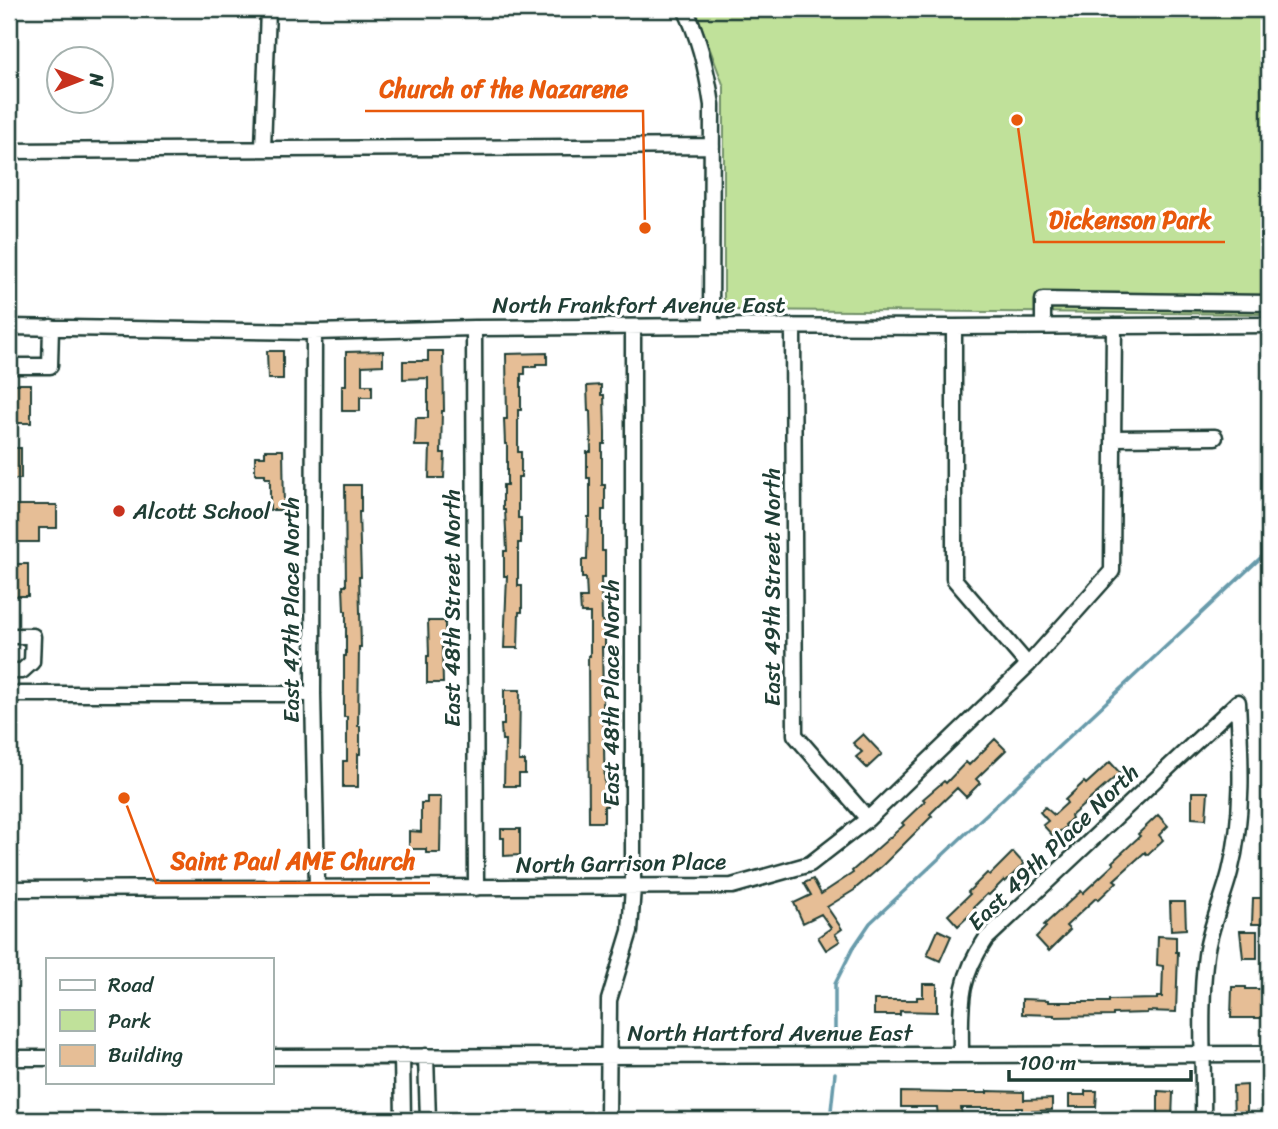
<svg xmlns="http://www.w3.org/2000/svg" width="1278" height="1129" font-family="Sriracha,sans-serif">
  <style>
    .green { fill: #c0e19a; stroke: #708f67; stroke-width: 2 }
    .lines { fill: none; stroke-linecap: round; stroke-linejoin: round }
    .stream { stroke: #689bab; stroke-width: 3.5 }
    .building { fill: #e6be96; stroke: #1f3d34; stroke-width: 2 }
    .minor-casing { stroke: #1f3d34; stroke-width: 19 }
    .minor { stroke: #fff; stroke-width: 14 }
    .poi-dot { fill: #c8321e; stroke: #fff; stroke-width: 2.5 }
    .labels { text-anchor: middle; stroke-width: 6; stroke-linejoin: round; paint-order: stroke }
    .street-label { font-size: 23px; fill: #1f3d34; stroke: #fff }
    .poi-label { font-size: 23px; fill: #1f3d34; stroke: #fff; text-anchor: start }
    .leader { fill: none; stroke: #e8590c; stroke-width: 2.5 }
    .callout-dot { fill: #e8590c; stroke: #fff; stroke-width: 2.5 }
    .callout-label { font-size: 24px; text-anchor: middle; font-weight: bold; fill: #e8590c; stroke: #fff; stroke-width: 6; stroke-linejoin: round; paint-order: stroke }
  </style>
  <rect width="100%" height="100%" fill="#fff"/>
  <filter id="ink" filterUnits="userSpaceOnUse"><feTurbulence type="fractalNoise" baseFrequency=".0143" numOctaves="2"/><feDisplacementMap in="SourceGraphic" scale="14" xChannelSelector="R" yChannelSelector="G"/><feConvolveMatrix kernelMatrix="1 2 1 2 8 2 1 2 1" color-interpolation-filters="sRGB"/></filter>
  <g filter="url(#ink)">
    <path class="green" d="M695 9H1269V314L724 310V87Z"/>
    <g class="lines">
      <path class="stream" d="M835 1041V984L853 948 870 923 1269 550
        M830 1120 835 1073"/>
    </g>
    <path class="building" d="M267 351H283V379H268Z
      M383 351V365L362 366V385H372V397H360V411H342V385H346V352Z
      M428 351H443L444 411H442L441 453H445L444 478H429L430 446H415L416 418H428V378L403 379V361H428Z
      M547 353V364H536V367H525V374H521V410H518V452H521V477H518V518H521V543H518V586H522V612H519L518 648H504L507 576H504V551H507L505 510H503V485H507V444H505L504 419H507L506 354Z
      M9 384H31V423H9Z
      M601 385V395H604L605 433V444H602V485H605V510H602V551H605V577H601L602 621H605V647H602L605 796H606L607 806H604V822H589L588 656H590V613H581L580 598H587L586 578H582V560H587L588 517H590V478H587V452H591L590 411H588L587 386Z
      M9 448H21V479H9Z
      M265 450H283L284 510H270V478H265V474H255V456H265Z
      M345 485H361V512H359L361 577H359L361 647H359L358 726H360V754H358V787H343V761H347V717H344V656H346V611H344L343 586H346Z
      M9 505H57V528H39V542H9Z
      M9 564H28V596H9Z
      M428 621H445V647H442L443 683H427V656H429Z
      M504 690H520L519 761H525V774H519V786H504L505 740H502L501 725H504Z
      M863 734 882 754 867 768 856 757 862 752 853 743Z
      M995 739 1006 750 976 779 980 783 966 797 957 788 930 814 932 816 883 865 856 888V889L827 907 842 929 835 934 840 941 826 950 818 937 831 928 821 914 803 923 794 903 811 895 804 883 813 879 821 894 853 873 852 871 904 825 902 823 925 801 923 799 944 781 946 783 966 762 969 765Z
      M1110 762 1120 773 1071 816 1072 818 1065 825 1066 827 1053 836 1043 825 1048 821 1040 812 1045 807 1054 815 1067 803 1065 800 1084 782 1086 784Z
      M1192 792H1208L1206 819 1192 818Z
      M427 797H441L440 853H426V849H409V831L421 832V803H427Z
      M1158 815 1168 826 1159 835 1163 840 1147 855 1145 852 1114 880 1117 882 1098 900 1096 898 1066 926 1070 930 1049 951 1036 937 1046 927 1044 925 1081 891 1083 893 1114 864 1112 862 1140 836 1138 834Z
      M501 829H520V855L504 856V838H501Z
      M1013 852 1024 864 1005 882 1004 880 989 895 987 894 974 907 976 909 958 926 948 915 970 894 968 892 987 873 990 875Z
      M1253 898H1268L1267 924H1252Z
      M1170 902H1185L1186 929 1171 930Z
      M938 930 951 936 940 961 927 955Z
      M1240 931H1257V958H1243Z
      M1158 936 1176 937V952H1178L1176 1012 1147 1011V1013L1113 1014V1016L1054 1017V1015L1022 1014V999L1048 1000V1002H1109V1000L1157 999V997H1162L1163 966 1157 965Z
      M923 984H937V1012L900 1011V1015H874V1000H917V997H923Z
      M1232 987H1246V989H1269V1018H1231Z
      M1247 1085V1120H1234L1233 1086Z
      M987 1091 1024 1092V1100L1052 1099V1110L1022 1112V1108H961L962 1117H938L937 1107H901V1092L955 1093H987Z
      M1085 1091H1097L1096 1107H1069V1095H1085Z
      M1158 1091 1173 1092 1172 1119H1158Z"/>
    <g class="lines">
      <g class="minor-casing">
        <path id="minor" d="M685 9C700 39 707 71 712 105L711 326
          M263 148 268 9
          M9 151 712 146
          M1043 326V300L1269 303
          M9 327 314 332 474 328 711 326 954 327 1269 325
          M793 327 795 735 868 819
          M954 327V579L1028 665
          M474 328 476 888
          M314 332 313 694 317 887
          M9 366H50L51 327
          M1114 438 1215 437
          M9 636H33L32 662 22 671H9
          M9 694H313
          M9 889 732 886 810 864 868 819 1028 665 1112 571 1114 326
          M961 1055C961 1006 957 981 986 939L1238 702
          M402 1056 403 1120
          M426 1056 428 1120
          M271 1057 1269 1054
          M9 1058H47
          M608 1120 609 1000 630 931 633 887V327
          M1203 1120C1204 1065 1199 1009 1206 955 1210 926 1223 900 1230 872 1244 817 1241 759 1238 702"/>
      </g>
      <use href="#minor" class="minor"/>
    </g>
  </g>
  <circle class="poi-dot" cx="119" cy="511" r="7"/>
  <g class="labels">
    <g class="street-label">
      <text x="639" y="313">North Frankfort Avenue East</text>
      <text transform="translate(772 587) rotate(-90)" y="8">East 49th Street North</text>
      <text transform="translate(452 608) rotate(-90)" y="8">East 48th Street North</text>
      <text transform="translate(291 610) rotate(-90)" y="8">East 47th Place North</text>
      <text transform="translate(611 693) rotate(-90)" y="8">East 48th Place North</text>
      <text transform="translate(1053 847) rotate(-44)" y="8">East 49th Place North</text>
      <text transform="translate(621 863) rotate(-1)" y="8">North Garrison Place</text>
      <text x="770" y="1041">North Hartford Avenue East</text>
    </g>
    <g class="poi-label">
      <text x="133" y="519">Alcott School</text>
    </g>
  </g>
  <path class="leader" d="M645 228L643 111H365M1017 120L1034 242H1225M124 798L156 883H430"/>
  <g class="callout-dot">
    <circle cx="645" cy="228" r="7"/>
    <circle cx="1017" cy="120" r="7"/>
    <circle cx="124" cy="798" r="7"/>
  </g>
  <g class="callout-label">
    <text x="504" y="97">Church of the Nazarene</text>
    <text x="1130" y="228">Dickenson Park</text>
    <text x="293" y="869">Saint Paul AME Church</text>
  </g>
  <rect width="1278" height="1129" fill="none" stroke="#fff" stroke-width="35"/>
  <rect x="18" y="18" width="1243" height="1094" fill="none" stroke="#1f3d34" stroke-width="2.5" filter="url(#ink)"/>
  <rect x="46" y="958" width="228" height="126" fill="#ffffff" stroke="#a5b1ae" stroke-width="2"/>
  <rect x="60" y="980" width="35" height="10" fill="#ffffff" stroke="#a5b1ae" stroke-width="2"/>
  <text x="108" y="992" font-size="21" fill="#1f3d34">Road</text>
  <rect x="60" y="1010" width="35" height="21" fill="#c0e19a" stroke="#a5b1ae" stroke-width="2"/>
  <text x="108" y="1028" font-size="21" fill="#1f3d34">Park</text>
  <rect x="60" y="1045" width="35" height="21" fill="#e6be96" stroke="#a5b1ae" stroke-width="2"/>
  <text x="108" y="1062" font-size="21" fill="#1f3d34">Building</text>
  <g transform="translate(80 80) rotate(90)"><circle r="33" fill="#ffffff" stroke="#a5b1ae" stroke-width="2"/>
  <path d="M0-5L12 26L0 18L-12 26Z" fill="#c8321e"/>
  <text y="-10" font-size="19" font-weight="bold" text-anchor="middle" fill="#1f3d34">N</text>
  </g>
  <path d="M1009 1070v10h182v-10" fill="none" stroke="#1f3d34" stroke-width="3.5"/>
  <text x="1019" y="1070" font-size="21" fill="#1f3d34" stroke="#ffffff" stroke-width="5" paint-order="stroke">100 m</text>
</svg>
